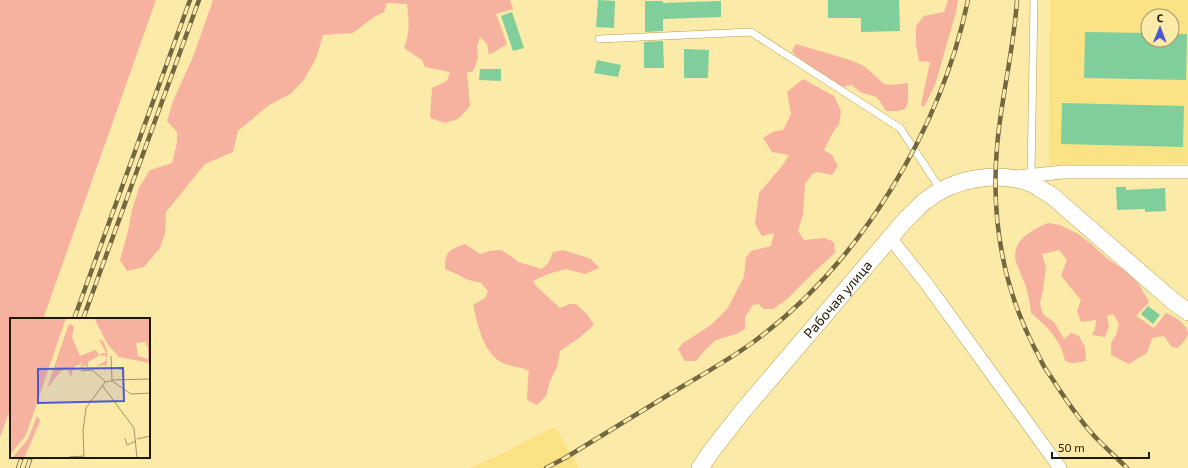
<svg xmlns="http://www.w3.org/2000/svg" width="1188" height="468" font-family="'Exo 2',sans-serif">
  <style>
    .built { fill: #fbe284; fill-rule: evenodd }
    .green { fill: #f7b19f }
    .building { fill: #7fce9b }
    .lines { fill: none; stroke-linecap: round; stroke-linejoin: round }
    .service-casing { stroke: #b59f4b; stroke-width: 8 }
    .minor-casing { stroke: #b59f4b; stroke-width: 14 }
    .tertiary-casing { stroke: #b59f4b; stroke-width: 18 }
    .service { stroke: #fff; stroke-width: 7 }
    .minor { stroke: #fff; stroke-width: 13 }
    .tertiary { stroke: #fff; stroke-width: 17 }
    .rail-casing { stroke: #736840; stroke-width: 4.5 }
    .rail { stroke: #fceaa8; stroke-width: 3; stroke-dasharray: 9; stroke-linecap: butt }
    .labels { text-anchor: middle; stroke-width: 3; stroke-linejoin: round; paint-order: stroke }
    .street-label { font-size: 14px; fill: #201901; stroke: #fceaa8 }
    .inset-road { fill: none; stroke: #a49665; stroke-width: 1 }
    .view { fill: #505ad0; fill-opacity: 0.15; stroke: #505ad0; stroke-width: 2 }
    .inset-edge { fill: none; stroke: #201901; stroke-width: 2 }
  </style>
  <rect width="100%" height="100%" fill="#fceaa8"/>
  <path class="built" d="M1050 0H1188V164L1049 165ZM1148 16H1172V40H1148Z
    M555 427 571 454 578 467 577 468H469L508 451 522 443Z"/>
  <path class="green" d="M0 0H156L43 319H11V407L0 437Z
    M213 0H510L513 9 496 14 507 44 489 55 487 44 480 37 477 46 478 58 473 71 467 73 470 106 458 119 445 123 430 118 432 88 447 81 450 72 425 67 422 60 404 48C410 34 409 19 407 4L387 3 384 12 374 17 353 33 323 35 317 56 304 80 290 94 269 105 238 131 233 152 205 164 166 212 165 233 160 248 144 267 127 271 120 260 128 231 132 210 139 188 150 170 172 163 177 143V132L167 121 173 101 193 57Z
    M948 0H958L956 12 935 85 924 107 921 105 930 62 919 61 916 44V26L924 16 944 12Z
    M796 44 850 60 864 66 884 84 891 85 908 83V102L905 109 898 111H886L877 97 860 92 852 85 841 87 795 55 792 51Z
    M803 79 834 96 841 111 839 124 832 134 824 150 832 155 838 166 832 175 818 172 813 173 805 184 803 214 798 231 804 240 825 238 834 242 835 253 815 271 786 300 773 309H763L759 304 753 305 745 317V329L736 334 716 340 706 349 696 361H685L678 349 683 343 711 325 727 309 744 277 746 257 751 251 771 246 774 233 762 236 755 224 759 193 782 166 789 155 772 152 763 138 773 132 783 130 791 114 787 92Z
    M1048 223 1060 225 1078 234 1091 244 1108 259 1128 273 1138 283 1149 302 1136 316 1154 328 1166 313C1173 316 1188 324 1188 334 1187 339 1181 344 1178 348L1172 347 1164 336 1152 338 1147 353 1129 364 1111 355V343L1116 335 1119 324 1113 314 1107 316 1109 326 1105 337 1092 335 1095 329 1096 320 1081 322 1077 311 1081 300 1061 276 1067 260 1059 250 1042 254 1046 268 1043 289 1040 303 1042 312 1045 316 1054 322 1064 339 1071 333 1079 336 1085 347 1086 361 1072 363 1065 361C1062 341 1046 325 1031 313 1030 301 1027 288 1022 277 1020 271 1015 262 1015 256 1015 238 1034 229 1048 223Z
    M465 244 480 254 489 251 501 250 511 256 518 262 542 269 549 262 553 252 563 250 591 259 599 268 585 274 566 269 548 274 533 281 536 286 560 308 570 304H576L587 314 594 325 579 338 560 351 557 367 550 381 546 396 537 405 527 400 528 379 529 371C522 367 513 367 505 364 483 355 478 325 473 305L485 298 488 291 481 283 465 279 459 275 445 269C445 251 449 250 465 244Z"/>
  <path class="building" d="M598 0 615 1 614 28 596 27Z
    M828 0H899L900 31 861 32V18H828Z
    M645 1H663V3L721 1V17L663 19V31L645 32Z
    M512 12 524 48 513 51 501 16Z
    M1085 32 1148 33V40H1172V34H1187L1186 80 1084 78Z
    M663 41 664 68H644V42Z
    M684 49 709 50 708 78H684Z
    M597 60 621 65 618 77 594 73Z
    M480 69H501V81L479 80Z
    M1062 103 1184 106 1183 147 1061 144Z
    M1116 187H1126V190L1165 188 1166 211 1145 212V209L1117 210Z
    M1148 306 1160 315 1153 324 1141 314Z"/>
  <g class="lines">
    <g class="service-casing">
      <path id="service" d="M599 39 751 32 900 128 941 190
        M1031 176 1034 0"/>
    </g>
    <g class="minor-casing">
      <path id="minor" d="M1017 177 1063 172H1188
        M891 239 926 283 1060 468"/>
    </g>
    <g class="tertiary-casing">
      <g id="tertiary">
        <path id="s1" d="M700 468 710 453 741 413 907 218C913 213 919 206 925 201 953 179 996 170 1030 183 1037 186 1044 192 1051 195L1174 302 1188 312"/>
      </g>
    </g>
    <use href="#service" class="service"/>
    <use href="#minor" class="minor"/>
    <use href="#tertiary" class="tertiary"/>
    <g class="rail-casing">
      <path id="rail" d="M1017 0C1014 49 1001 98 997 147 991 218 1002 285 1035 349 1039 355 1041 362 1045 368 1048 373 1052 378 1055 383 1068 403 1082 424 1099 441 1108 450 1118 459 1127 468
        M74 319 190 0
        M83 319 199 0
        M18 468 22 457
        M27 468 31 457
        M546 468 565 458C601 436 637 414 673 392 700 376 727 361 752 343 859 265 941 130 968 0"/>
    </g>
    <use href="#rail" class="rail"/>
  </g>
  <g class="labels">
    <g class="street-label">
      <text dy="5" stroke="none"><textPath href="#s1" startOffset="218">Рабочая улица</textPath></text>
    </g>
  </g>
  <g transform="translate(10 318)">
    <rect width="140" height="140" fill="#fceaa8"/>
    <path d="M0 0H56L16 117 0 137ZM84 0H140V45L109 39 98 27ZM135 24 138 30V41L128 38 126 25ZM61 6 64 9 62 19 70 38 85 32 90 37 78 44V50L75 47 70 50 72 45 64 49 61 59 57 51 51 53 37 70 58 8ZM89 21 94 24 97 33V46L94 58 96 47 87 48 97 42 95 37 91 38V35H96ZM27 98 30 102 29 106 14 140H2L18 121Z" fill="#f7b19f" fill-rule="evenodd"/>
    <path class="inset-road" d="M101 38 102 62M71 53 82 52 96 64M101 62 140 61M92 67 124 110 127 140M115 120 117 127 126 123M127 121 140 118M59 139 74 138M74 140 73 112 76 90 95 64 102 63 121 76 140 75"/>
    <path class="view" d="M113 50 114 83 28 85V51Z"/>
    <rect width="140" height="140" class="inset-edge"/>
  </g>
  <g transform="translate(1160 28) rotate(1)"><circle r="19" fill="#fceaa8" stroke="#a49665"/>
  <path d="M0-3L7 15L0 10L-7 15Z" fill="#505ad0"/>
  <text y="-6" font-size="11" font-weight="bold" text-anchor="middle" fill="#201901">С</text>
  </g>
  <path d="M1052 452v6h97v-6" fill="none" stroke="#201901" stroke-width="2"/>
  <text x="1058" y="452" font-size="12" fill="#201901" stroke="#fceaa8" stroke-width="3" paint-order="stroke">50 m</text>
</svg>
